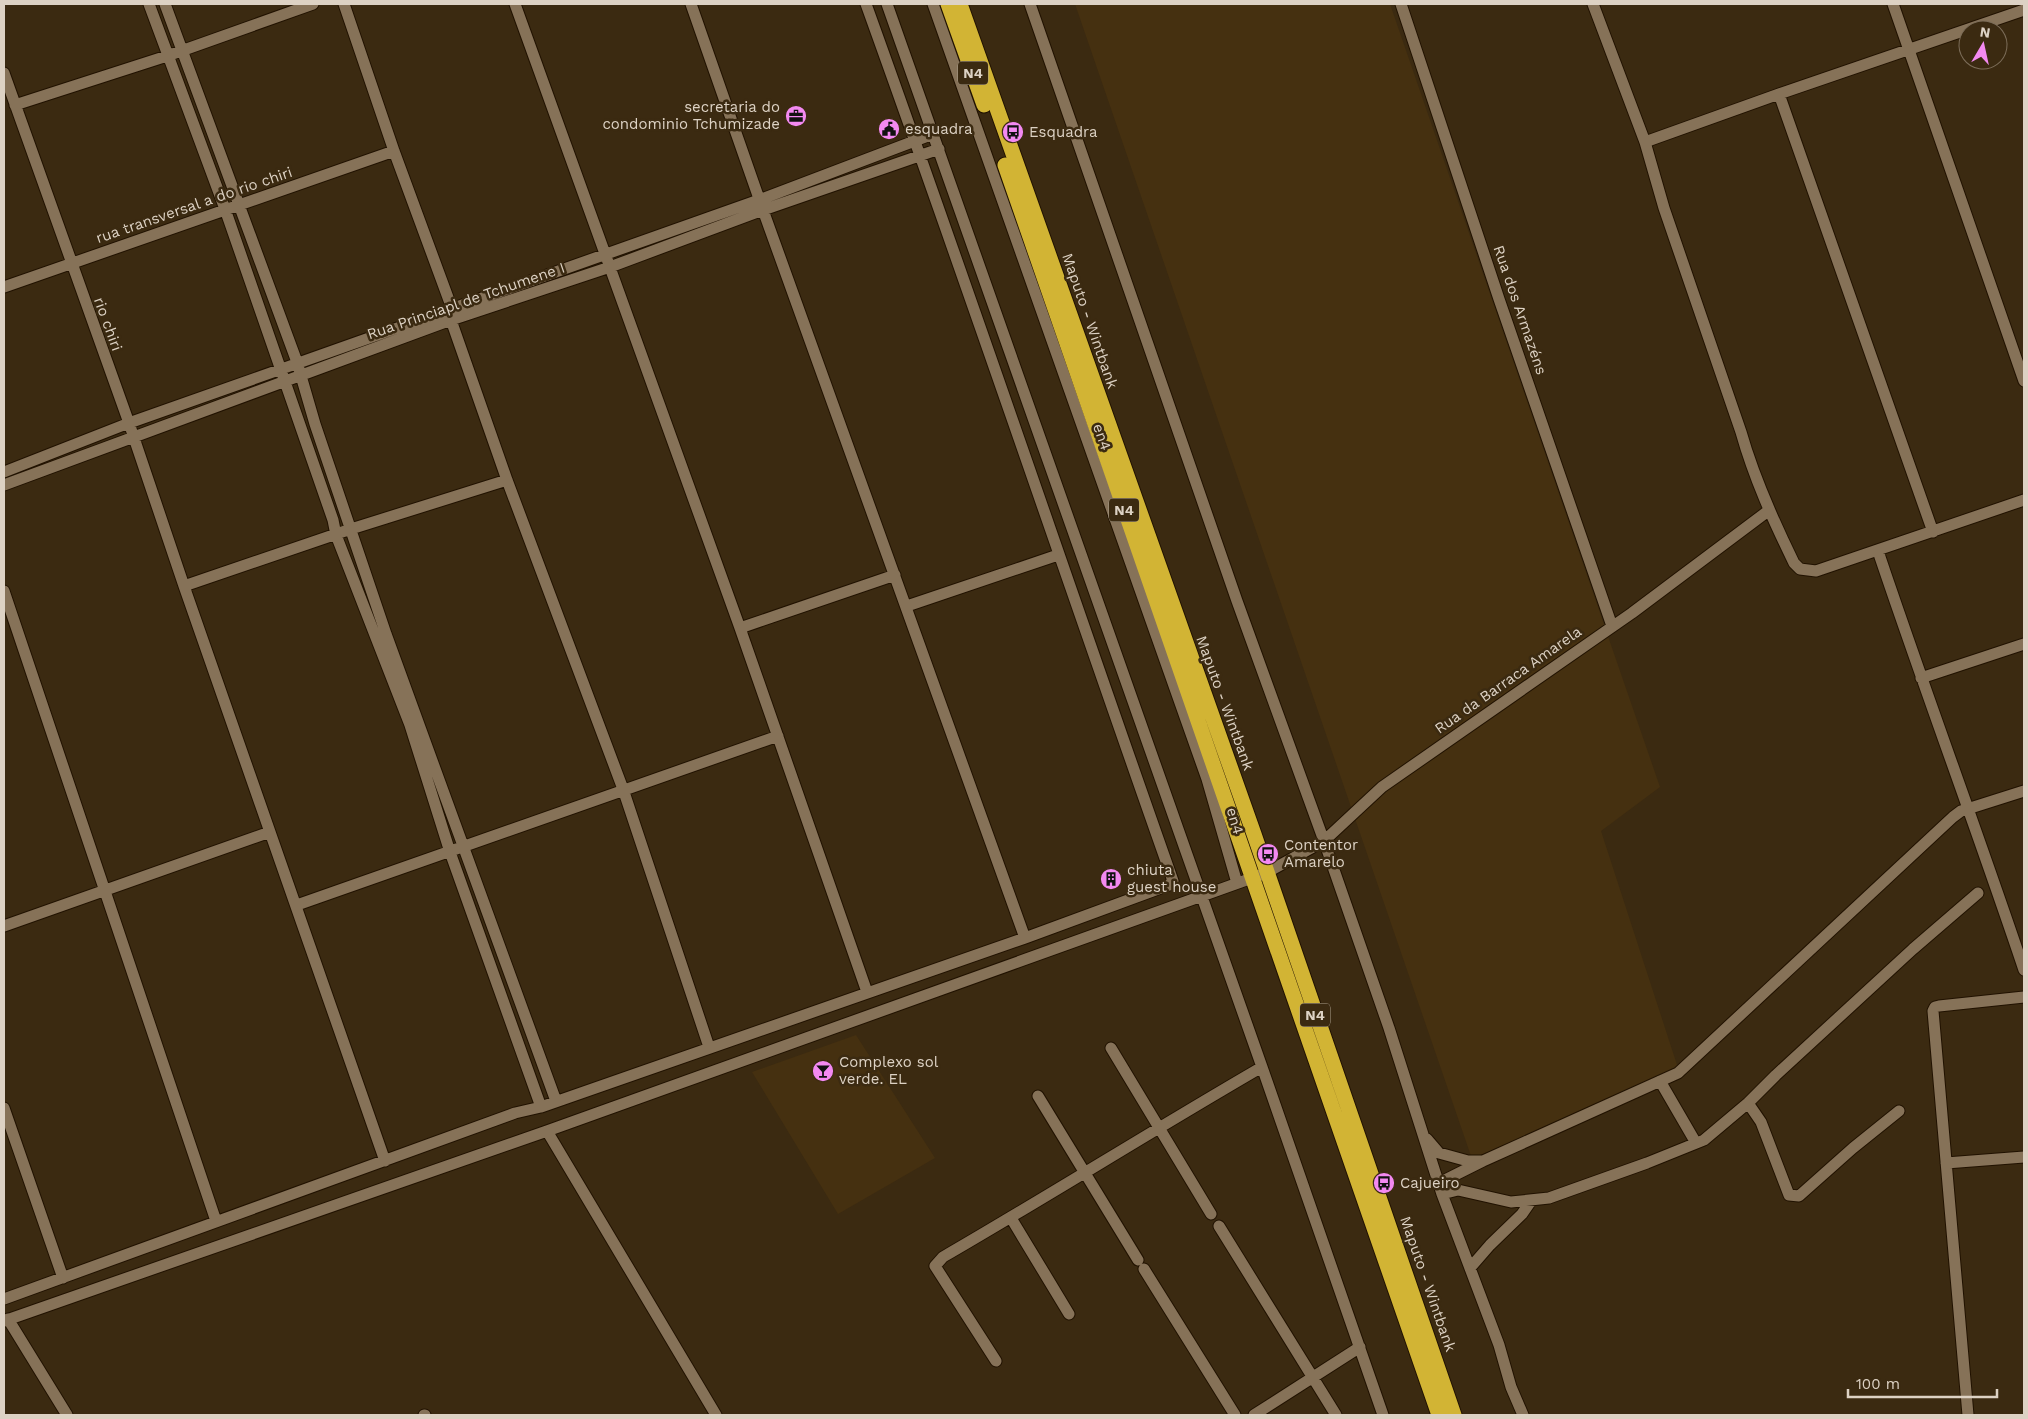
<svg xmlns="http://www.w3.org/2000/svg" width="2028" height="1419" font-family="'Work Sans',sans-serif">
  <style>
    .built { fill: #453010 }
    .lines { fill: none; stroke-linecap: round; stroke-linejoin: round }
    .street-casing { stroke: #211200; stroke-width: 13 }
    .highway-casing { stroke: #211200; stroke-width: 17 }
    .street { stroke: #867258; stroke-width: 11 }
    .highway { stroke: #d2b434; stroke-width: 15 }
    .labels { text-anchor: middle; stroke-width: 5; stroke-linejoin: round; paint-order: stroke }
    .shield { fill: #3b2a11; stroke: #aca08e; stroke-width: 1 }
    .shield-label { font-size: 14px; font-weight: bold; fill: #ddd2c4 }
    .poi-label { font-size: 15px; fill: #ddd2c4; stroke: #3b2a11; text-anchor: start }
    .street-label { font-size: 15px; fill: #ddd2c4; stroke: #3b2a11 }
  </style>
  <rect width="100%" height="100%" fill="#3b2a11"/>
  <path class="built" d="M1075 4H1390L1660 787 1601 831 1678 1068 1472 1159Z
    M856 1035 935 1158 838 1214 752 1072Z"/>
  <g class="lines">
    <g class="street-casing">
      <path id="street" d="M149 4 225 209 333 520 336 535 410 725 450 852 541 1107
        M165 4 297 362 315 424 386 634 556 1101
        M344 4 394 151 450 303 451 320 507 480 623 789 709 1047
        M515 4 740 628 867 992
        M691 4 763 210 1025 938
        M887 4 1262 1067 1383 1415
        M933 4 1207 779 1237 883
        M1030 4 1237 601 1324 841 1389 1028 1442 1194 1499 1345 1511 1387 1523 1415
        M1401 4 1499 299 1612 626
        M1593 4 1645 142 1664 208 1741 432C1754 478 1773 520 1794 563L1800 569 1816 571 2024 500
        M1893 4 2024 381
        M4 73 129 423 184 586 385 1161
        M1779 94 1933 532
        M15 105 167 56 313 4
        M1645 142 1779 94 2024 10
        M4 287 394 151
        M4 472 129 423 759 200 933 134
        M4 485 451 320 610 267 763 210 939 149
        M1878 551C1925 691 1977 830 2024 970
        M184 586 351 529 507 480
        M4 591 216 1221
        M907 606 1058 555
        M740 628 895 575
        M1921 678 2024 644
        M297 905 778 736
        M4 926 270 832
        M1111 1048 1211 1214
        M1660 1081 1696 1143
        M1038 1096 1138 1260
        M1748 1103 1761 1122 1789 1195 1799 1196 1853 1148 1899 1111
        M4 1108 63 1278
        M547 1131 716 1415
        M1427 1139 1439 1153 1468 1161H1481
        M1946 1163 2024 1157
        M1439 1183 1483 1161 1678 1073 1953 817 1961 811 2024 791
        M1442 1194 1458 1190 1511 1202 1549 1198 1647 1163 1704 1140 1748 1103 1776 1075 1913 949 1978 893
        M1011 1218 1069 1314
        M1219 1226 1336 1415
        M1470 1268 1490 1245 1522 1214 1531 1201
        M1144 1269 1235 1415
        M4 1299 515 1113 541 1107 1025 938 1169 885 1173 881C1070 589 971 295 866 4
        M8 1319 67 1415
        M4 1321 547 1131 1266 873 1324 841 1382 787 1632 613 1768 511
        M996 1361 935 1266 943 1257C1050 1195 1155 1129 1262 1067
        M424 1415H425
        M1254 1415 1360 1347
        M1968 1415 1933 1011 1935 1007 1939 1006 2024 997"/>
    </g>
    <g class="highway-casing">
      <path id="highway" d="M948 4 984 105
        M960 4 1254 834 1454 1415
        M1005 165 1439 1415"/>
    </g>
    <use href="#street" class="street"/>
    <use href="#highway" class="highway"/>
  </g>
  <defs>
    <g id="office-disc" transform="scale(1.125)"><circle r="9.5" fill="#f389f1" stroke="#3b2a11"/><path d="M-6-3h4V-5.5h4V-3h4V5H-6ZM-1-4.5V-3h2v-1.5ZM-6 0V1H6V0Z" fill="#111"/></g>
    <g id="civic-disc" transform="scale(1.125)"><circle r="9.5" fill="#f389f1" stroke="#3b2a11"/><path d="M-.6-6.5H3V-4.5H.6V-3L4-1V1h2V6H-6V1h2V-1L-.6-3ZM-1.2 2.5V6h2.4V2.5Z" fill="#111"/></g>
    <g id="bus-disc" transform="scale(1.125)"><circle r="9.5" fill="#f389f1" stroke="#3b2a11"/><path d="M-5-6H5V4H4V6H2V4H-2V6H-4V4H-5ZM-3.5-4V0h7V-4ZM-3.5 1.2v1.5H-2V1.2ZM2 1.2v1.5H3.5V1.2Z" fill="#111"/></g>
    <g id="building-disc" transform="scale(1.125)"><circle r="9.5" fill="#f389f1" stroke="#3b2a11"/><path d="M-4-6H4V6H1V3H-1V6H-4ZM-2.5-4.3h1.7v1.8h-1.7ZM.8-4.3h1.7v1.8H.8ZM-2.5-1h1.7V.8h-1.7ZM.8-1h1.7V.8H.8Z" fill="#111"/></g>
    <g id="bar-disc" transform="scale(1.125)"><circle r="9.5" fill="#f389f1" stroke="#3b2a11"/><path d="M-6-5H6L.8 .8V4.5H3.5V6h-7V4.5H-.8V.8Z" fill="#111"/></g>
  </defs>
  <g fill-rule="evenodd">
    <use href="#office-disc" x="796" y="116"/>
    <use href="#civic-disc" x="889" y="129"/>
    <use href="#bus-disc" x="1013" y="132"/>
    <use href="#bus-disc" x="1268" y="854"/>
    <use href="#building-disc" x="1111" y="879"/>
    <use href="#bar-disc" x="823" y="1071"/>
    <use href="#bus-disc" x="1384" y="1183"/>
  </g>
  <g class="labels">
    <g class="shield">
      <rect x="958" y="61.5" width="30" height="23" rx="4"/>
      <rect x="1109" y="498.5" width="30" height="23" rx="4"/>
      <rect x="1300" y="1003.5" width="30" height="23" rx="4"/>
    </g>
    <g class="shield-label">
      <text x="973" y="78">N4</text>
      <text x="1124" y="515">N4</text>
      <text x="1315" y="1020">N4</text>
    </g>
    <g class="poi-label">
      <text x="780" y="112" text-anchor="end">secretaria do<tspan x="780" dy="17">condominio Tchumizade</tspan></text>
      <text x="905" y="134">esquadra</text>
      <text x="1029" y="137">Esquadra</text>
      <text x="1284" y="850">Contentor<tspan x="1284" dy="17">Amarelo</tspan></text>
      <text x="1127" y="875">chiuta<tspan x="1127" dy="17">guest house</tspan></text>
      <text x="839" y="1067">Complexo sol<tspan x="839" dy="17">verde. EL</tspan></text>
      <text x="1400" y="1188">Cajueiro</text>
    </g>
    <g class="street-label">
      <text transform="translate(194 205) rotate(-19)" y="5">rua transversal a do rio chiri</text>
      <text transform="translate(466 301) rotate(-19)" y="5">Rua Princiapl de Tchumene I</text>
      <text transform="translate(1520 310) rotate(71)" y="5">Rua dos Armazéns</text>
      <text transform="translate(1090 321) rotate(71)" y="5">Maputo - Wintbank</text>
      <text transform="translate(108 324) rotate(70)" y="5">rio chiri</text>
      <text transform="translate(1102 437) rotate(71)" y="5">en4</text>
      <text transform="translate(1508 680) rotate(-35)" y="5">Rua da Barraca Amarela</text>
      <text transform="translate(1225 703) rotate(70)" y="5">Maputo - Wintbank</text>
      <text transform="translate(1235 821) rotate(74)" y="5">en4</text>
      <text transform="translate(1428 1284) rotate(71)" y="5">Maputo - Wintbank</text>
    </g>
  </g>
  <rect width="2028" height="1419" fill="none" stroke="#ddd2c4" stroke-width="10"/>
  <g transform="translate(1983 45) rotate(9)"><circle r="24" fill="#3b2a11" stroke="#7c6d59"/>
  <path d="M0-4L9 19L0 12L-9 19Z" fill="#f389f1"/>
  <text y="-8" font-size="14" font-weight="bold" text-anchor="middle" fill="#ddd2c4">N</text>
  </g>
  <path d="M1848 1389v8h149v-8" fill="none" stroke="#ddd2c4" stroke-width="2.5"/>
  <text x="1856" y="1389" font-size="15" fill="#ddd2c4" stroke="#3b2a11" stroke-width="4" paint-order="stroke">100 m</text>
</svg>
